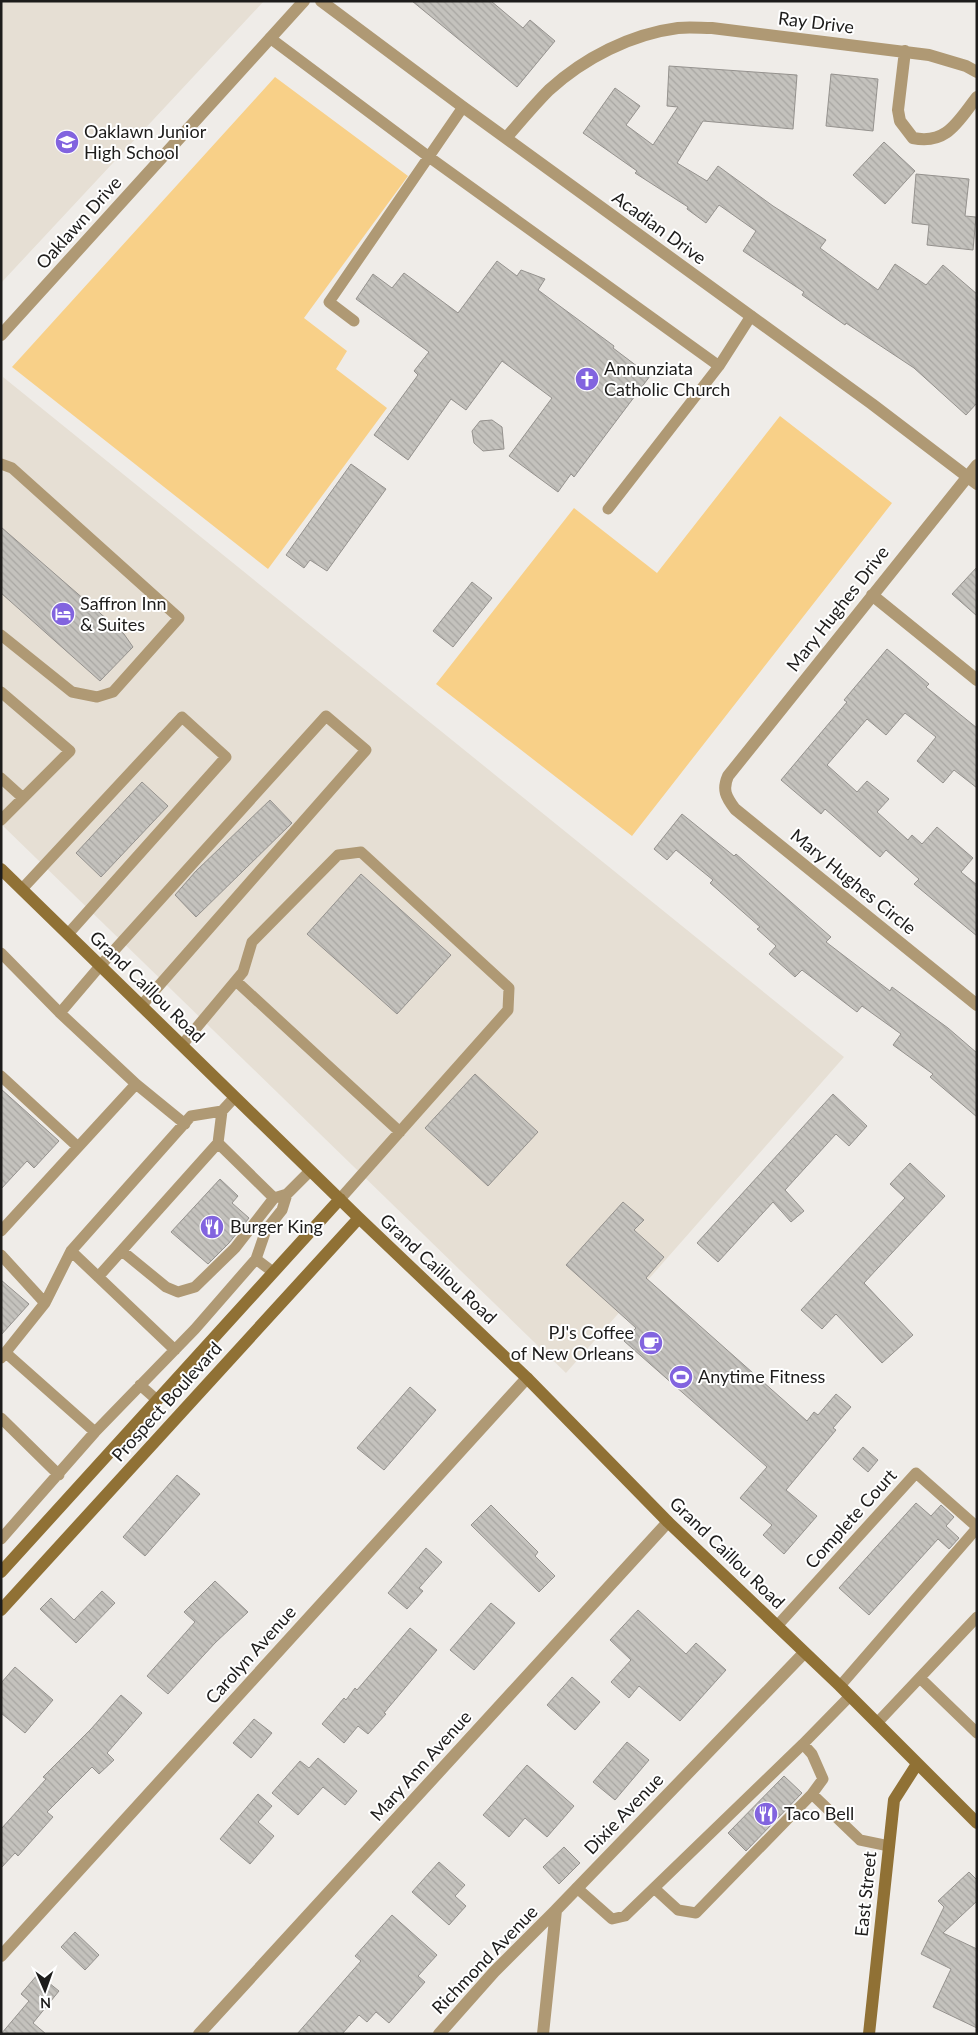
<svg xmlns="http://www.w3.org/2000/svg" width="978" height="2035" font-family="Lato,sans-serif">
  <style>
    .built { fill: #e6dfd4 }
    .green { fill: #f8d088 }
    .building { fill: url(#building-back-hatch); stroke: #95928e }
    .lines { fill: none; stroke-linecap: round; stroke-linejoin: round }
    .lane { stroke: #af9974; stroke-width: 11 }
    .street { stroke: #af9974; stroke-width: 12 }
    .secondary { stroke: #907135; stroke-width: 12 }
    .labels { text-anchor: middle; stroke-width: 4; stroke-linejoin: round; paint-order: stroke }
    .street-label { font-size: 18px; fill: #1d1c1b; stroke: #fff }
    .poi-label { font-size: 18px; fill: #1d1c1b; stroke: #fff; text-anchor: start }
  </style>
  <defs>
    <pattern id="building-back-hatch" width="6" height="6" patternUnits="userSpaceOnUse" patternTransform="scale(1.25)"><rect width="6" height="6" fill="#c4c2bd"/><path d="M-1 5l2 2M0 0l6 6M5-1l2 2" fill="none" stroke="#a8a6a2"/></pattern>
  </defs>
  <rect width="100%" height="100%" fill="#efece8"/>
  <path class="built" d="M1 1H264L1 283Z
    M3 377 844 1057 566 1373 1 824Z"/>
  <path class="green" d="M275 77 408 176 304 318 347 351 336 369 387 408 268 569 12 367Z
    M780 416 892 503 632 836 436 684 574 508 657 573Z"/>
  <path class="building" d="M412 1H491L523 28 530 20 555 41 517 87Z
    M669 66 797 75 793 129 703 121 677 163 707 181 718 166 773 206 826 240 820 248 878 290 895 264 926 285 943 265 977 294V403L966 415 914 368 846 323 845 325 802 295 804 292 743 251 756 231 719 205 706 223 687 209 688 207 635 173 637 171 583 133 615 88 640 106 626 125 653 145 678 107 667 106Z
    M831 74 878 79 873 131 826 126Z
    M884 142 915 171 885 204 853 175Z
    M916 174 969 179 965 216 976 217 973 250 927 245 929 225 912 223Z
    M497 261 517 276 521 270 545 279 538 290 614 346 613 348 650 376 574 477 571 474 558 492 509 456 552 398 502 361 466 410 451 399 408 460 374 435 418 375 414 371 429 352 356 299 373 274 392 288 404 273 458 313Z
    M492 420 502 427 504 449 483 451 474 443 472 431 480 421Z
    M351 464 386 489 327 571 310 560 304 568 286 555Z
    M1 527 124 634 133 647 100 681 1 593Z
    M977 567V616L952 594Z
    M472 582 492 598 453 647 433 631Z
    M887 649 929 684 926 687 977 728V788L954 770 943 783 917 761 936 737 905 713 886 735 867 719 827 765 857 792 867 781 889 799 877 812 908 840 912 835 922 844 937 827 973 858 961 872 977 885V936L914 884 919 879 886 850 880 857 825 809 821 814 781 780 847 702 844 700Z
    M142 782 168 806 101 877 76 853Z
    M270 800 292 823 196 917 175 895 196 871Z
    M682 814 734 856 736 854 831 937 826 942 890 991 892 987 948 1028 977 1053V1117L930 1077 933 1074 893 1045 901 1034 862 1006 857 1012 802 970 795 977 769 954 776 946 757 929 760 927 710 883 713 880 676 850 667 860 654 849Z
    M361 874 451 955 397 1014 307 934Z
    M475 1074 538 1132 488 1186 425 1128Z
    M1 1089 59 1141 34 1168 27 1161 1 1189Z
    M833 1094 867 1126 849 1146 836 1134 785 1190 804 1211 791 1222 773 1202 718 1262 697 1243Z
    M910 1163 945 1196 864 1283 913 1335 882 1363 836 1314 822 1329 801 1310 905 1198 890 1184Z
    M220 1179 238 1196 232 1203 249 1218 229 1243 208 1264 171 1232Z
    M623 1202 644 1220 634 1230 664 1257 646 1278 807 1421 814 1412 818 1415 836 1394 851 1407 833 1428 836 1430 786 1490 817 1516 784 1554 763 1535 772 1525 740 1498 767 1467 624 1341 636 1328 566 1265Z
    M1 1280 29 1304 1 1335Z
    M410 1387 436 1410 384 1470 357 1448Z
    M863 1447 878 1460 868 1472 853 1459Z
    M177 1475 200 1494 145 1556 123 1537Z
    M916 1503 931 1516 941 1505 954 1517 946 1526 959 1538 949 1549 938 1539 869 1615 839 1588Z
    M491 1505 538 1552 535 1556 555 1576 539 1592 471 1525Z
    M426 1548 442 1562 419 1588 423 1591 407 1609 388 1593Z
    M215 1581 248 1612 215 1643 168 1694 147 1676 195 1622 184 1612Z
    M102 1591 115 1603 76 1643 40 1609 51 1598 74 1620Z
    M491 1603 515 1623 474 1670 450 1650Z
    M638 1610 686 1654 696 1643 726 1670 680 1721 639 1686 629 1698 611 1682 631 1660 610 1640Z
    M410 1628 437 1650 384 1713 386 1714 368 1734 358 1726 344 1743 322 1724 344 1698 346 1700 355 1688 357 1690Z
    M15 1667 53 1700 25 1733 1 1713V1683Z
    M572 1677 600 1702 575 1730 547 1705Z
    M121 1695 142 1713 107 1753 114 1760 99 1774 92 1767 47 1812 53 1817 18 1856 15 1853 1 1868V1829L46 1779 43 1777 91 1729Z
    M254 1719 272 1733 251 1758 233 1743Z
    M627 1742 649 1760 615 1800 593 1782Z
    M318 1758 357 1791 345 1805 323 1787 298 1815 272 1793 300 1761 309 1768Z
    M527 1765 574 1806 547 1837 525 1818 509 1837 483 1815Z
    M784 1776 802 1793 746 1851 728 1833Z
    M258 1794 272 1806 258 1822 274 1836 250 1864 220 1839Z
    M564 1847 580 1863 559 1884 543 1867Z
    M439 1862 465 1885 455 1896 466 1906 449 1925 412 1892Z
    M969 1872 977 1880V1901L943 1933 977 1949V2028L933 2007 951 1969 921 1954 944 1907 938 1901Z
    M392 1915 437 1955 418 1976 425 1982 389 2023 376 2012 367 2022 359 2015 342 2034H297L361 1961 355 1956Z
    M75 1932 99 1955 85 1970 61 1947Z
    M38 1974 59 1991 33 2023 46 2034H1L29 2001 21 1994Z"/>
  <g class="lines">
    <path class="lane" d="M270 38 429 157 719 366
      M354 321 329 302 463 107
      M1 464 12 468 179 618 113 692 97 697 72 692 1 635
      M608 509 719 366 751 316
      M1 692 70 751 1 820
      M1 778 23 798
      M22 889 182 717 226 757 68 934
      M1 953 60 1013 136 1084 1 1231
      M236 981 400 1132
      M60 1013 100 966 326 716 366 750 141 1006
      M182 1045 243 972 252 942 338 855 361 852 509 988 508 1010 340 1199
      M1 1076 78 1147
      M136 1084 185 1124
      M218 1143 274 1198
      M71 1251 175 1350
      M122 1251 166 1287 178 1292 195 1287 235 1248 274 1198 287 1194 310 1171
      M1 1255 45 1303
      M256 1259 273 1272
      M98 1277 218 1143 222 1111
      M6 1353 95 1432
      M1 1358 45 1303 71 1251 191 1116 222 1111 234 1098
      M140 1385 157 1400
      M1 1418 59 1475
      M1 1539 95 1432 195 1329 256 1259 266 1230 282 1210 287 1194
      M777 1626 916 1473 977 1527
      M920 1678 977 1733
      M840 1686 977 1528
      M850 1696 803 1744 812 1754 823 1779 812 1794 860 1840 889 1846
      M877 1723 977 1617
      M577 1888 612 1919 625 1916 803 1744
      M654 1888 678 1910 696 1913 812 1794"/>
    <path class="street" d="M321 1 463 107 872 404 977 484
      M905 51 898 110 900 121 913 138C947 145 958 121 977 97
      M506 138C520 122 534 105 549 90 584 58 631 34 678 28 689 27 701 28 712 28L929 55 966 66 977 72
      M1 335 304 1
      M977 465 728 776C722 790 726 797 735 809L977 1005
      M872 595 977 680
      M1 1956 527 1378
      M199 2034 668 1522
      M439 2034 494 1972 556 1910
      M543 2034 556 1910 804 1653"/>
    <path class="secondary" d="M1 869 359 1218 527 1378 668 1522 840 1686 977 1823
      M1 1572 340 1199
      M1 1610 359 1218
      M869 2034 894 1800 917 1764"/>
  </g>
  <defs>
    <g id="school-disc" transform="scale(1.25)"><circle r="9.5" fill="#8264df" stroke="#fff"/><path d="M0-5L7-2L0 1L-7-2ZM-4 1L0 2.5L4 1V4Q0 6-4 4Z" fill="#fff"/></g>
    <g id="church-disc" transform="scale(1.25)"><circle r="9.5" fill="#8264df" stroke="#fff"/><path d="M-1.2-6h2.4v3.5h3.3v2.4h-3.3V6h-2.4V-.1h-3.3v-2.4h3.3Z" fill="#fff"/></g>
    <g id="hotel-disc" transform="scale(1.25)"><circle r="9.5" fill="#8264df" stroke="#fff"/><path d="M-6-4.5h1.5V1H6V5H4.5V3h-9V5H-6ZM-4 0a1.8 1.8 0 1 1 3.6 0ZM.5 0V-2.5h3Q6-2.5 6 0Z" fill="#fff"/></g>
    <g id="restaurant-disc" transform="scale(1.25)"><circle r="9.5" fill="#8264df" stroke="#fff"/><path d="M-5-6h1v4h1v-4h1v4h1v-4h1v5L-1.5 .5V6h-2V.5L-5-1ZM5-6V6H3V1.5H1.5Q1.5-4 5-6Z" fill="#fff"/></g>
    <g id="cafe-disc" transform="scale(1.25)"><circle r="9.5" fill="#8264df" stroke="#fff"/><path d="M-5.5-4.5H6V0H3Q3 3.5 0 3.5H-2.5Q-5.5 3.5-5.5 0ZM3-3.2v2h1.7v-2ZM-6 4.5H4V6H-6Z" fill="#fff"/></g>
    <g id="stadium-disc" transform="scale(1.25)"><circle r="9.5" fill="#8264df" stroke="#fff"/><path d="M0-5a6.5 5 0 1 0 0 10a6.5 5 0 1 0 0-10ZM-3.5-1.8h7v3.6h-7Z" fill="#fff"/></g>
  </defs>
  <g fill-rule="evenodd">
    <use href="#school-disc" x="67" y="142"/>
    <use href="#church-disc" x="587" y="379"/>
    <use href="#hotel-disc" x="63" y="614"/>
    <use href="#restaurant-disc" x="212" y="1227"/>
    <use href="#cafe-disc" x="651" y="1343"/>
    <use href="#stadium-disc" x="681" y="1377"/>
    <use href="#restaurant-disc" x="766" y="1814"/>
  </g>
  <g class="labels">
    <g class="street-label">
      <text transform="translate(816 23) rotate(7)" y="6">Ray Drive</text>
      <text transform="translate(79 223) rotate(-48)" y="6">Oaklawn Drive</text>
      <text transform="translate(659 228) rotate(36)" y="6">Acadian Drive</text>
      <text transform="translate(838 609) rotate(-52)" y="6">Mary Hughes Drive</text>
      <text transform="translate(853 882) rotate(39)" y="6">Mary Hughes Circle</text>
      <text transform="translate(147 987) rotate(44)" y="6">Grand Caillou Road</text>
      <text transform="translate(438 1269) rotate(43)" y="6">Grand Caillou Road</text>
      <text transform="translate(167 1402) rotate(-48)" y="6">Prospect Boulevard</text>
      <text transform="translate(851 1519) rotate(-48)" y="6">Complete Court</text>
      <text transform="translate(727 1553) rotate(44)" y="6">Grand Caillou Road</text>
      <text transform="translate(251 1655) rotate(-48)" y="6">Carolyn Avenue</text>
      <text transform="translate(421 1766) rotate(-48)" y="6">Mary Ann Avenue</text>
      <text transform="translate(624 1814) rotate(-46)" y="6">Dixie Avenue</text>
      <text transform="translate(866 1894) rotate(-84)" y="6">East Street</text>
      <text transform="translate(485 1960) rotate(-46)" y="6">Richmond Avenue</text>
    </g>
    <g class="poi-label">
      <text x="84" y="138">Oaklawn Junior<tspan x="84" dy="21">High School</tspan></text>
      <text x="604" y="375">Annunziata<tspan x="604" dy="21">Catholic Church</tspan></text>
      <text x="80" y="610">Saffron Inn<tspan x="80" dy="21">&amp; Suites</tspan></text>
      <text x="230" y="1233">Burger King</text>
      <text x="634" y="1339" text-anchor="end">PJ's Coffee<tspan x="634" dy="21">of New Orleans</tspan></text>
      <text x="698" y="1383">Anytime Fitness</text>
      <text x="784" y="1820">Taco Bell</text>
    </g>
  </g>
  <rect width="978" height="2035" fill="none" stroke="#1d1c1b" stroke-width="5"/>
  <g transform="translate(45 1990) rotate(178)" stroke="#ffffff" stroke-width="4" paint-order="stroke">
  <path d="M0-4L9 19L0 12L-9 19Z" fill="#1d1c1b"/>
  <text y="-8" font-size="14" font-weight="bold" text-anchor="middle" fill="#1d1c1b">N</text>
  </g>
</svg>
